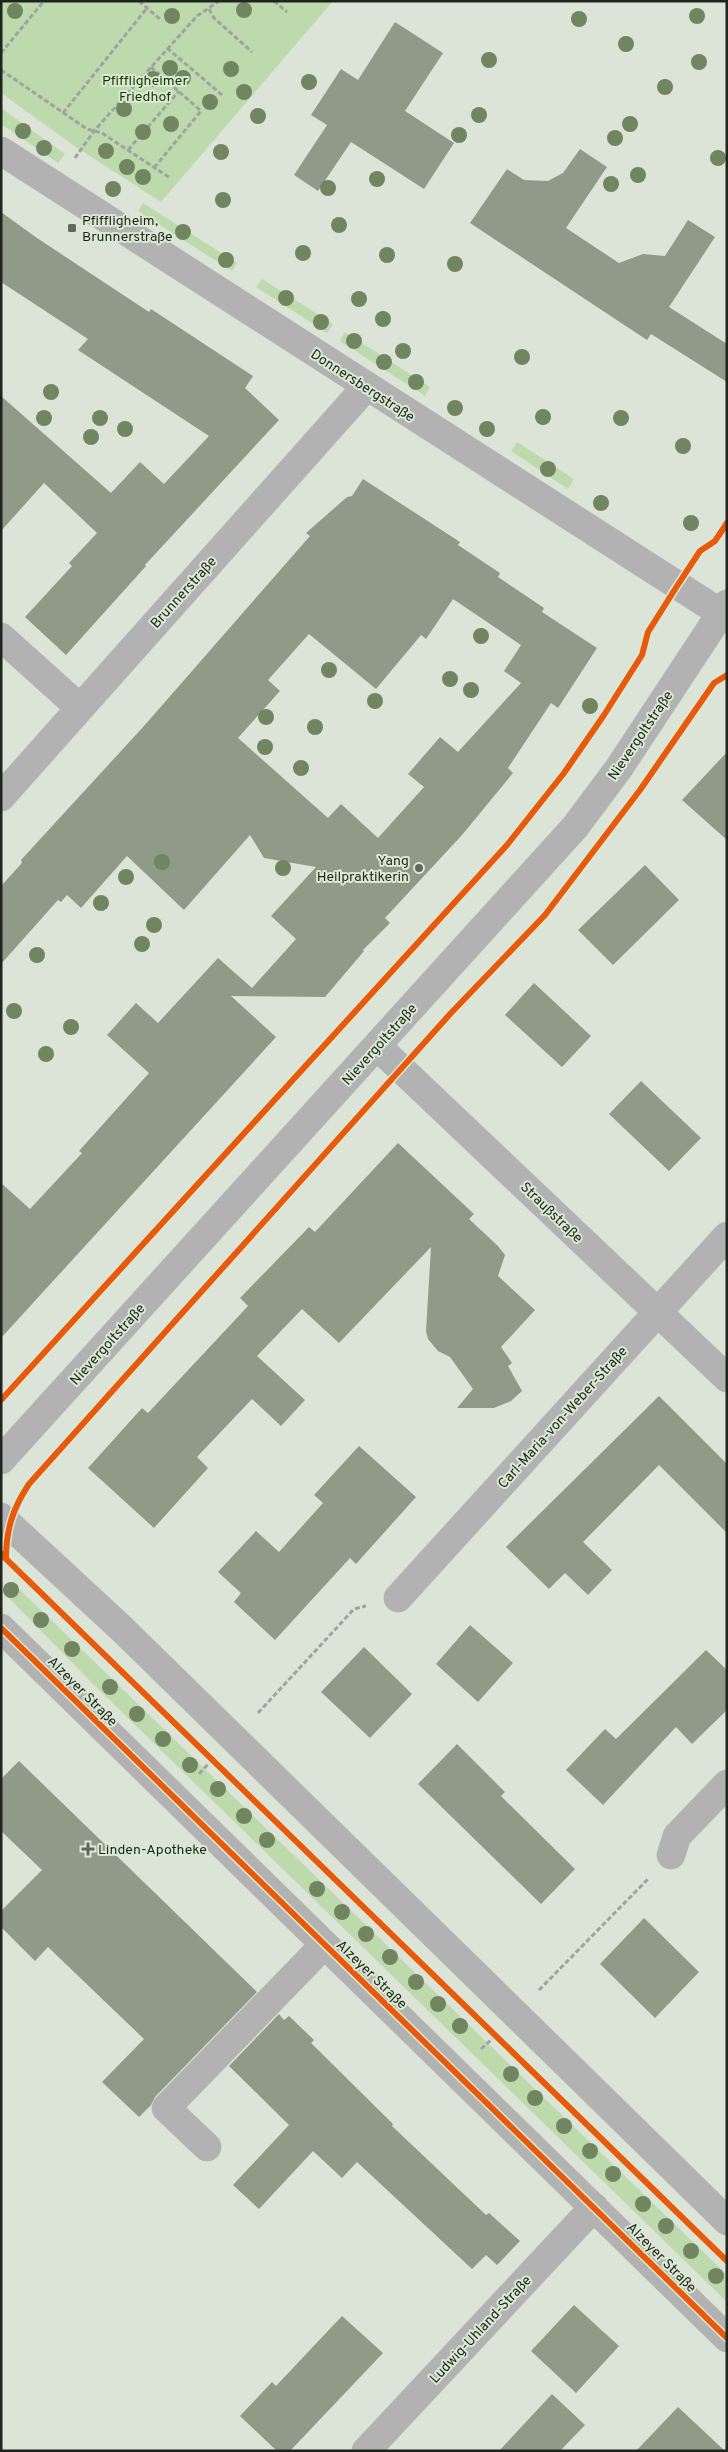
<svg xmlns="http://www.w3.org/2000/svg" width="728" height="2452" font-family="Overpass,sans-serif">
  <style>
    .green { fill: #bddaad }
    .building { fill: #8f9b88; fill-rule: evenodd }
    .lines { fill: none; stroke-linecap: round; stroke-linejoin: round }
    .minor-casing { stroke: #bbc1b7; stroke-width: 29 }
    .path { stroke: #a1a3a1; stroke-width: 3; stroke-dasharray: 5 2.5; stroke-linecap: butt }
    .minor { stroke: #b2b2b3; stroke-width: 28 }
    .cycleway-casing { stroke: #dae9d3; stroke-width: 9 }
    .cycleway { stroke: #e8590c; stroke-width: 6 }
    .tree { fill: #718561 }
    .poi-dot { fill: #61675e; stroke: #dae9d3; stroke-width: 2 }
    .labels { text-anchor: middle; stroke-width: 4; stroke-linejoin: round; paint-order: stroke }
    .park-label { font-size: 14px; fill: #193800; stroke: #dae9d3 }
    .poi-label { font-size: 14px; fill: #1f241c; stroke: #dae9d3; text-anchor: start }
    .street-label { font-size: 14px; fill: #1f241c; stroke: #dae9d3 }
  </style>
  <rect width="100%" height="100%" fill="#dce4d8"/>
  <path class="green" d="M1 1H333L161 202 73 145 1 93Z
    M1 108 65 154 58 163 1 124Z
    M143 203 237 263 232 271 138 211Z
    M262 279 333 324 327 333 256 287Z
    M345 332 430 387 425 396 340 341Z
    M517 442 574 479 568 489 511 451Z
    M12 1582 727 2275V2302L93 1684 3 1592Z"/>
  <path class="building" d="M395 22 443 53 405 111 454 143 424 189 351 142 318 191 294 175 327 125 311 115 341 69 358 80Z
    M580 149 607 167 566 228 619 263 643 254 665 256 688 220 715 237 669 307 727 344V382L651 334 647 340 470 223 507 169 524 180 548 181 563 173Z
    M1 212 37 238 149 312 151 309 253 376 245 388 279 420 145 565 146 566 66 655 25 617 72 566 69 563 97 533 44 483 1 531V396L111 493 140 462 164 484 209 436 78 350 88 339 1 282Z
    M363 479 460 542 458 545 500 573 498 577 544 608 542 612 597 648 558 708 551 703 508 768 513 773 462 835 385 918 390 923 363 950 364 951 325 997 231 996 276 1037 1 1338V1183L30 1209 82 1153 79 1151 149 1073 107 1035 136 1003 158 1023 218 958 252 988 296 939 271 916 316 867 264 858 250 835 184 910 127 856 81 908 67 895 61 902 58 900 1 964V886L22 863 21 860 144 726 310 536 306 533 347 497 352 496ZM453 599 521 645 504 671 521 683 458 752 440 737 408 774 424 787 378 838 341 804 328 818 238 738 280 691 268 680 309 634 376 689 421 635 426 639Z
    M727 752V840L682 800Z
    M645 865 679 900 613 965 578 930Z
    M534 983 591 1036 562 1067 505 1015Z
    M641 1081 701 1138 669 1171 609 1114Z
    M398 1143 474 1214 469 1219 498 1246 505 1255 498 1276 535 1310 501 1347 512 1363 508 1366 522 1391 511 1401 494 1408H457L473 1389 450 1357 438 1351 428 1339 426 1331 431 1247 339 1343 302 1309 257 1356 305 1400 281 1426 252 1399 197 1457 208 1468 154 1528 88 1468 142 1408 148 1413 248 1306 240 1298 309 1227 315 1232Z
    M659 1396 727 1464V1533L659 1465 583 1542 612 1570 588 1595 565 1573 549 1589 506 1547Z
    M359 1446 416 1497 356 1564 350 1558 275 1640 234 1602 241 1593 218 1572 256 1531 279 1552 323 1503 314 1495Z
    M470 1625 513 1663 478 1702 436 1664Z
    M364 1647 412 1694 370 1738 321 1692Z
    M706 1650 727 1670V1710L692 1744 676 1727 603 1805 566 1770 605 1729 616 1739Z
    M457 1744 505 1792 501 1796 575 1869 541 1904 418 1784Z
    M19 1761 257 1992 155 2097 151 2105 139 2117 102 2082 144 2039 48 1947 35 1961 1 1927V1911L42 1870 1 1831V1779Z
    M644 1918 699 1972 655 2018 600 1964Z
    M279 2014 284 2020 289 2016 314 2040 311 2043 393 2124 392 2126 486 2215 489 2213 520 2241 497 2265 486 2255 472 2269 357 2162 342 2178 313 2151 259 2209 233 2185 289 2125 229 2066Z
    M574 2305 619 2346 576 2393 531 2351Z
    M342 2316 383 2353 290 2451H277L240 2416 272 2382 276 2386Z
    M552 2394 585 2425 560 2451H499Z
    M678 2407 725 2451H636Z"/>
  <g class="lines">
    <g class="minor-casing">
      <path id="minor" d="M1 151 727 617
        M1 637 80 708
        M1 797 366 387
        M377 1046 727 1378
        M1 1460 575 827 619 768 727 604
        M1 1517 121 1628 727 2221
        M398 1598 727 1236
        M1 1628 727 2338
        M671 1855 677 1836 727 1784
        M207 2147 166 2108 324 1945
        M366 2451 594 2207"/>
    </g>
    <path class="path" d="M139 1 161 20
      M274 1 287 12
      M209 9 214 18 252 52
      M167 48 222 95
      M1 53 44 1
      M151 67 201 111 154 168
      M1 70 87 129 102 133 170 178
      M63 113 147 8
      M128 150 179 91
      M75 158 94 131 197 16 219 1
      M258 1713 354 1609 366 1606
      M199 1774 210 1762
      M539 1990 648 1879
      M481 2049 493 2038"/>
    <use href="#minor" class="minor"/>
    <g class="cycleway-casing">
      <path id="cycleway" d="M1 1400 507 845 564 773 604 715 642 655 648 632 677 586 700 551 715 541 727 523
        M1 1554 727 2261
        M6 1559C6 1529 13 1508 29 1484L451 1013 545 915 640 790 714 683 727 675
        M1 1628 727 2338"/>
    </g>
    <use href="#cycleway" class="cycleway"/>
  </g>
  <g class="tree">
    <circle cx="244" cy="10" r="8"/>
    <circle cx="15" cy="11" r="8"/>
    <circle cx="172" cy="16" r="8"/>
    <circle cx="697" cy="16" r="8"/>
    <circle cx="579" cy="19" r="8"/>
    <circle cx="626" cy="44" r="8"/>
    <circle cx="489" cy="60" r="8"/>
    <circle cx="699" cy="62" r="8"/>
    <circle cx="170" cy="68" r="8"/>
    <circle cx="231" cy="69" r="8"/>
    <circle cx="183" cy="78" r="8"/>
    <circle cx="153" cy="79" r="8"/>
    <circle cx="309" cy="82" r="8"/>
    <circle cx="665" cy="87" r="8"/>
    <circle cx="244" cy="92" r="8"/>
    <circle cx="210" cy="102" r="8"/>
    <circle cx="124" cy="109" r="8"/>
    <circle cx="479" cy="115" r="8"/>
    <circle cx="258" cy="116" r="8"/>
    <circle cx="171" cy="124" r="8"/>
    <circle cx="630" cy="124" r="8"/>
    <circle cx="23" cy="131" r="8"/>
    <circle cx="143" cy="132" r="8"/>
    <circle cx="459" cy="135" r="8"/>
    <circle cx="615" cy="138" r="8"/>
    <circle cx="44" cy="148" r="8"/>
    <circle cx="106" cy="151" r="8"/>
    <circle cx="221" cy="152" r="8"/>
    <circle cx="718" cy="158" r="8"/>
    <circle cx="127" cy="167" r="8"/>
    <circle cx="638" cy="175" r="8"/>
    <circle cx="143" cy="177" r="8"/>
    <circle cx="377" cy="179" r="8"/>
    <circle cx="611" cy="184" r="8"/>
    <circle cx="328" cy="188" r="8"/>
    <circle cx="113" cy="189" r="8"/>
    <circle cx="223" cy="200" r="8"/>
    <circle cx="339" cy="225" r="8"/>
    <circle cx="183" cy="232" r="8"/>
    <circle cx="303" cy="253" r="8"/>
    <circle cx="387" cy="255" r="8"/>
    <circle cx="226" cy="260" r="8"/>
    <circle cx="455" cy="264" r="8"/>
    <circle cx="286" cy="298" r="8"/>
    <circle cx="359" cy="299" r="8"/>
    <circle cx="383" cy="319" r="8"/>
    <circle cx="321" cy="322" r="8"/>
    <circle cx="354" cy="341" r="8"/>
    <circle cx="403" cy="351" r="8"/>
    <circle cx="522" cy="357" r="8"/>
    <circle cx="384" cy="362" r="8"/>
    <circle cx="416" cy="382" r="8"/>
    <circle cx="51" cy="392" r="8"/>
    <circle cx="455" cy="408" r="8"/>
    <circle cx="543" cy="417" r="8"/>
    <circle cx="44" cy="418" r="8"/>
    <circle cx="100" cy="418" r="8"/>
    <circle cx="621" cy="418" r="8"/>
    <circle cx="125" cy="429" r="8"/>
    <circle cx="487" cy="429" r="8"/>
    <circle cx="91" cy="437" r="8"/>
    <circle cx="683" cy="446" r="8"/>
    <circle cx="548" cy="469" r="8"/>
    <circle cx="601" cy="503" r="8"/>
    <circle cx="691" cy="523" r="8"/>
    <circle cx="481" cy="636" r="8"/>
    <circle cx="329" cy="670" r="8"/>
    <circle cx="450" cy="679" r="8"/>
    <circle cx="471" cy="690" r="8"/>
    <circle cx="375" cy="701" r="8"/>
    <circle cx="590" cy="706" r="8"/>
    <circle cx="266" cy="717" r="8"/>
    <circle cx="315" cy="727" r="8"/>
    <circle cx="265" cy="747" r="8"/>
    <circle cx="301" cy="768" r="8"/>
    <circle cx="162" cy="862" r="8"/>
    <circle cx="283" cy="868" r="8"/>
    <circle cx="126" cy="877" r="8"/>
    <circle cx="101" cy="903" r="8"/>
    <circle cx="154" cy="925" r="8"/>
    <circle cx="142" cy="944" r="8"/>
    <circle cx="37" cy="955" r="8"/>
    <circle cx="14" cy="1011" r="8"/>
    <circle cx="71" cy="1027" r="8"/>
    <circle cx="46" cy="1054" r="8"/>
    <circle cx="11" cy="1590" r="8"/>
    <circle cx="41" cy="1620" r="8"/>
    <circle cx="72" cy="1649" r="8"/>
    <circle cx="110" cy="1687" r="8"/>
    <circle cx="137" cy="1714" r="8"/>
    <circle cx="163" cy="1739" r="8"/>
    <circle cx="190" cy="1765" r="8"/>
    <circle cx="218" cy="1789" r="8"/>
    <circle cx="244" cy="1816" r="8"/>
    <circle cx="267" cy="1840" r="8"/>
    <circle cx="317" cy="1889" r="8"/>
    <circle cx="342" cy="1912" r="8"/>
    <circle cx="366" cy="1934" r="8"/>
    <circle cx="390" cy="1957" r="8"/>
    <circle cx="416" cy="1982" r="8"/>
    <circle cx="438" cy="2004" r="8"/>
    <circle cx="460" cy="2026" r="8"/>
    <circle cx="511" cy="2074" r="8"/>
    <circle cx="535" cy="2098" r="8"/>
    <circle cx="564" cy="2126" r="8"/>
    <circle cx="590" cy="2151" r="8"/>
    <circle cx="613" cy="2174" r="8"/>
    <circle cx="643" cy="2204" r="8"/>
    <circle cx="666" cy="2226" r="8"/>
    <circle cx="691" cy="2251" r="8"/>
    <circle cx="716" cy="2276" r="8"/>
  </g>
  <g class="poi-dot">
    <rect x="67" y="223" width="10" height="10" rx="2.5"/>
    <circle cx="419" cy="868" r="5"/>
    <path d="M85.5 1841.5h5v5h5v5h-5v5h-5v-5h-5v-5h5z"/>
  </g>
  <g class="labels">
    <g class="park-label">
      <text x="145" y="85">Pfiffligheimer<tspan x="145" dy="16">Friedhof</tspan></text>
    </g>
    <g class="poi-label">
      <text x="82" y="225">Pfiffligheim,<tspan x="82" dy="16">Brunnerstraße</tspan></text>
      <text x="409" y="865" text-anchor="end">Yang<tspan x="409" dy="16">Heilpraktikerin</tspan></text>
      <text x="98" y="1854">Linden-Apotheke</text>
    </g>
    <g class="street-label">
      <text transform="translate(363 385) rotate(33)" y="5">Donnersbergstraße</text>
      <text transform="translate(183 592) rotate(-48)" y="5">Brunnerstraße</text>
      <text transform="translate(640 735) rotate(-56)" y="5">Nievergoltstraße</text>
      <text transform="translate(379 1044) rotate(-48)" y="5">Nievergoltstraße</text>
      <text transform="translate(552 1212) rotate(44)" y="5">Straußstraße</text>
      <text transform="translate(107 1344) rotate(-48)" y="5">Nievergoltstraße</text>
      <text transform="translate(562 1417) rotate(-48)" y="5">Carl-Maria-von-Weber-Straße</text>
      <text transform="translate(83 1691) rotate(45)" y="5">Alzeyer Straße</text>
      <text transform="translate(372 1974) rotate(44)" y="5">Alzeyer Straße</text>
      <text transform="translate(662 2257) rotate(45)" y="5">Alzeyer Straße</text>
      <text transform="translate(480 2329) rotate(-47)" y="5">Ludwig-Uhland-Straße</text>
    </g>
  </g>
  <rect width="728" height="2452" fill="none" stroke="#1f241c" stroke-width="5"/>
</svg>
